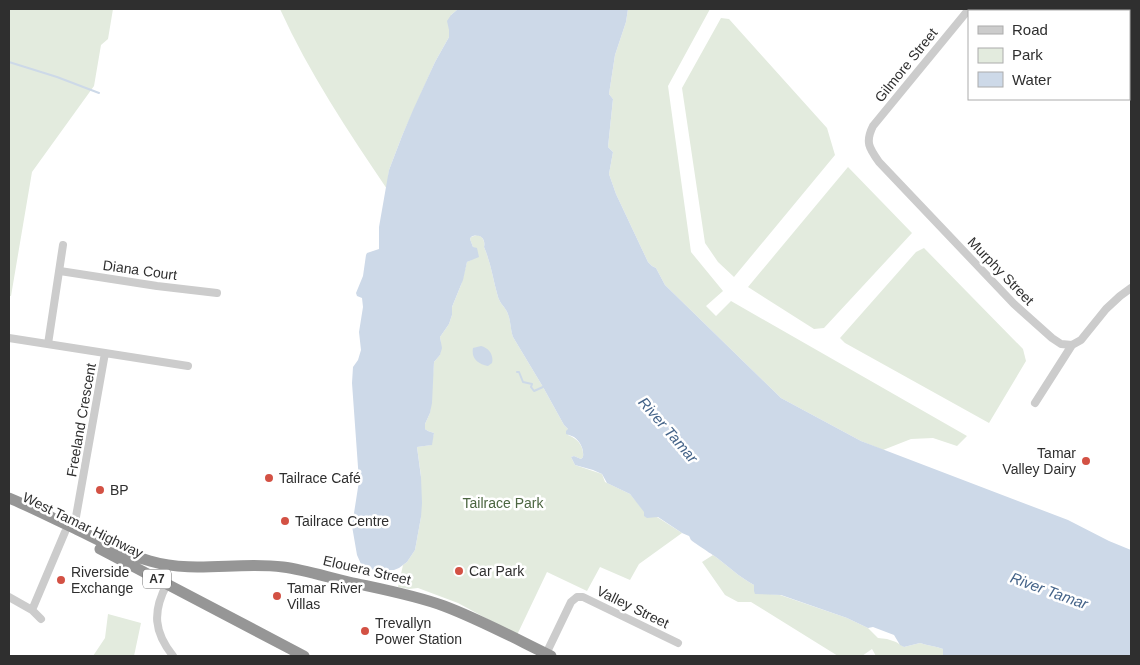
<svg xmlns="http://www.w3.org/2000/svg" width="1140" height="665" font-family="Arial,sans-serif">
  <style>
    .green { fill: #e3ebde }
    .water { fill: #cdd9e8 }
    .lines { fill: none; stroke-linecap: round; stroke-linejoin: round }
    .stream { stroke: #cdd9e8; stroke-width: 2 }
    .minor { stroke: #ccc; stroke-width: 8 }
    .highway { stroke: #969696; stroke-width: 11 }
    .poi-dot { fill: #d35144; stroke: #fff; stroke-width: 2 }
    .labels { text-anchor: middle; stroke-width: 5; stroke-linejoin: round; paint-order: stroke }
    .shield { fill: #fff; stroke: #6d6d6d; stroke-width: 1 }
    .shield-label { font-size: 12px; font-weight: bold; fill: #2f2f2f }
    .street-label { font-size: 14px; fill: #2f2f2f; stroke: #fff }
    .poi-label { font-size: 14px; fill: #2f2f2f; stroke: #fff; text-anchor: start }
    .park-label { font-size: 14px; fill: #4c6641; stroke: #fff }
    .water-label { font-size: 15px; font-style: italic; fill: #456489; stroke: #fff }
  </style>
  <rect width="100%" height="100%" fill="#fff"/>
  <path class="green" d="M9 9H113L108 39 101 45 94 86 32 172 11 296H9Z
    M280 9H458L451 15 449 37 435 62 402 136 389 170 387 189C348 131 309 73 280 9Z
    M628 9H710L668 86 691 252 723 291 706 306 716 316 731 301 967 436 957 446 933 438 911 439 883 450 861 441 781 398 665 285 656 268 652 266 648 262 616 194 609 174 613 152 608 147 613 99 609 94 615 55 626 22Z
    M721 18 729 19 827 128 835 155 734 277 718 262 705 243 682 88Z
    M848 167 912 233 824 328 814 329 748 287Z
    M477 235C483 236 485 241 484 247 491 263 493 280 498 297 500 303 503 305 506 310 511 318 510 328 513 337L543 387 564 425 568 429V435C578 439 584 446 583 457L581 459 574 456 571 457 575 465 602 474 605 482 630 494 645 512 657 517 682 533 639 564 630 580 600 567 587 591 547 572 517 635 458 603 418 588 409 589 398 587 403 565 407 562 415 550 421 517V476L417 447 431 445 434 433 428 431 425 429V424L430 413 434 362 440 355 441 344 440 337 449 324 452 315V307L461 285 467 262 471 260 473 247 470 239 471 237Z
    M924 248 1023 349 1026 361 989 423 845 343 840 338 916 252Z
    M713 555C727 565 739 577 754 585V589L770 594 780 595 847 618 868 628 878 638 887 639 896 642 904 647 920 643C928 646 936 646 943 649V656H876L872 649 862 656H838L751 602H738L725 595 702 562Z
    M108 614 141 623 134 656H93L105 638Z"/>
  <path class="water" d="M458 9H628L626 22 615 55 609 94 613 99 608 147 613 152 609 174 616 194 648 262 652 266 656 268 665 285 781 398 861 441 1068 520 1109 541 1131 550V656H943V649C936 646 928 646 920 643L904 647 900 645 894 635 873 627 868 628 847 618 781 595 755 594 754 591V585C739 577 727 565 713 555 711 554 692 541 691 540 690 539 690 537 689 536L682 533 658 517 647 518 644 516V512L630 494 607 483 602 474 593 470 575 465 571 457 574 456 581 459 583 457C584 450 581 442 574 437 572 436 569 435 566 434V431L568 429 564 425 543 387 513 337C510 329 511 318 506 310 503 305 500 303 498 297 493 280 491 263 484 247 486 238 479 233 471 237L470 239 473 247 477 248 479 257 467 262 463 280 452 307V315L449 324 440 337 442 348 440 355 434 362 432 403 430 413 425 424V429L428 431 434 433 432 445 417 447 421 477 422 503 421 517 415 550 407 562 399 568 394 570 377 571 366 567 361 564 357 555 352 526 359 481 352 383 353 367 358 360 361 350 359 332 363 307 362 298 357 296 356 293 363 276 366 255 367 253 379 249V227L389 170 402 136 413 110 435 62 449 37V30L447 21 451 15Z
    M481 346C489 348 494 355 492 363L488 366C478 364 471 359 473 348Z"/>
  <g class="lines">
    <path class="stream" d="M9 62 57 77 99 93
      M517 372H519L523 382 532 384 531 387 534 391 543 387"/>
    <path class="minor" d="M969 9 873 126C865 142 869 148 879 162L1014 304 1052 338 1061 344 1072 345 1081 340 1106 309 1120 296 1131 288
      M60 271 157 286 217 293
      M9 338 105 353 74 528
      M48 344 63 245
      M105 353 188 366
      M1035 403 1072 345
      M167 584C152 612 154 632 173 656
      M9 597 32 610 41 619
      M32 610 65 532
      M545 656 571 602 577 597H583L678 643"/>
    <path class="highway" d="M9 498C31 507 52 518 74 528 99 540 124 554 150 561 194 574 239 561 283 567 305 570 327 577 349 582 381 589 414 595 444 606 481 620 516 639 551 656
      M100 549 304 656"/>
  </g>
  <g class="poi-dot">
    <circle cx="1086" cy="461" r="5"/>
    <circle cx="269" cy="478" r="5"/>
    <circle cx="100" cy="490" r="5"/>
    <circle cx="285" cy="521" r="5"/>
    <circle cx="459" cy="571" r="5"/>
    <circle cx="61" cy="580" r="5"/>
    <circle cx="277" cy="596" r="5"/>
    <circle cx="365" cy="631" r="5"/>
  </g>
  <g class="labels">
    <rect class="shield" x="143" y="569.5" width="28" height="19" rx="4"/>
    <g class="shield-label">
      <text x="157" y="583">A7</text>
    </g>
    <g class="street-label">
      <text transform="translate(906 65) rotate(-51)" y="5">Gilmore Street</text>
      <text transform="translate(140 270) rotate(8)" y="5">Diana Court</text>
      <text transform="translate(1001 271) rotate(46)" y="5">Murphy Street</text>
      <text transform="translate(81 420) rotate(-80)" y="5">Freeland Crescent</text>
      <text transform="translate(83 525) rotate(26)" y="5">West Tamar Highway</text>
      <text transform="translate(367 570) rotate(13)" y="5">Elouera Street</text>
      <text transform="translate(633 607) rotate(26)" y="5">Valley Street</text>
    </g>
    <g class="poi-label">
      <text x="1076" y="458" text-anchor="end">Tamar<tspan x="1076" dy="16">Valley Dairy</tspan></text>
      <text x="279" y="483">Tailrace Café</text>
      <text x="110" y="495">BP</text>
      <text x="295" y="526">Tailrace Centre</text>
      <text x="469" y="576">Car Park</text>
      <text x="71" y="577">Riverside<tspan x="71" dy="16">Exchange</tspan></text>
      <text x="287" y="593">Tamar River<tspan x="287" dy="16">Villas</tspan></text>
      <text x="375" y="628">Trevallyn<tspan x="375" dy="16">Power Station</tspan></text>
    </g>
    <g class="park-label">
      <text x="503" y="508">Tailrace Park</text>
    </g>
    <g class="water-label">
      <text transform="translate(668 430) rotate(49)" y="5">River Tamar</text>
      <text transform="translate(1049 591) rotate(20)" y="5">River Tamar</text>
    </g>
  </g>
  <rect width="1140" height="665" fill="none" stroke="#2f2f2f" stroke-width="20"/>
  <rect x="968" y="10" width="162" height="90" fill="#ffffff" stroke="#acacac"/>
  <rect x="978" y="26" width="25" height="8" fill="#cccccc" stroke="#acacac"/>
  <text x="1012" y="35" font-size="15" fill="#2f2f2f">Road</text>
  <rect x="978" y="48" width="25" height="15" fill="#e3ebde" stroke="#acacac"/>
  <text x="1012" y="60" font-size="15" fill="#2f2f2f">Park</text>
  <rect x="978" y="72" width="25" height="15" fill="#cdd9e8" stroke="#acacac"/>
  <text x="1012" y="85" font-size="15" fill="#2f2f2f">Water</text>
</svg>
